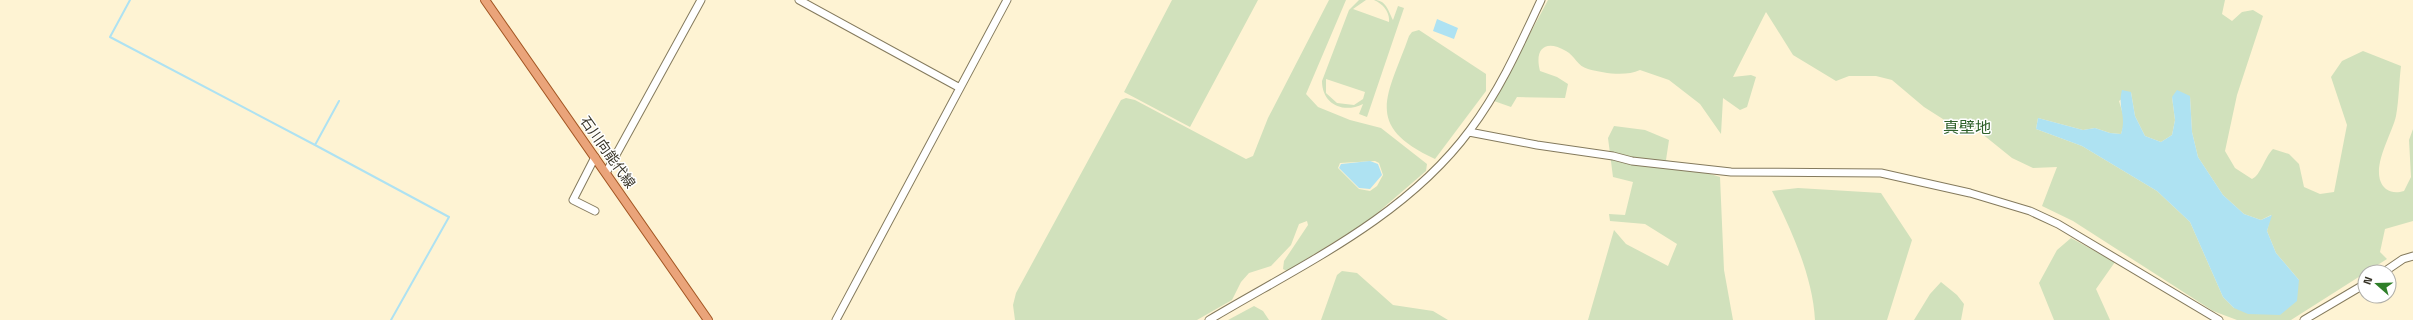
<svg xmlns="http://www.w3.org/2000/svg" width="2413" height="320" font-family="'Titillium Web','Noto Sans JP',sans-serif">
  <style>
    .green { fill: #d1e1bc; fill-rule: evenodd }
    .water { fill: #aee2f2 }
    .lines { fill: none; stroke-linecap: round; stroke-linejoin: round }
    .stream { stroke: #aee2f2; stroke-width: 2 }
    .minor-casing { stroke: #847a5d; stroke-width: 9 }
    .major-casing { stroke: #a35623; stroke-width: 10 }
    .minor { stroke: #fff; stroke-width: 7 }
    .major { stroke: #eaa47a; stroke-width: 8 }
    .labels { text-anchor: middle; stroke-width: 3; stroke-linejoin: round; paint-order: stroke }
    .street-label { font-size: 14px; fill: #383427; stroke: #fff }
    .quarter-label { font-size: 16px; fill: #2f612b; stroke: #fff }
  </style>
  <rect width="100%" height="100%" fill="#fef3d3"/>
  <path class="green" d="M1172 0H1258L1190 127 1124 92Z
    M1329 0H1346L1306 94 1318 107 1350 120 1381 128 1427 164 1426 171 1368 221 1287 271 1283 269 1284 261 1308 225 1307 221 1299 224 1291 245 1271 266 1249 273 1241 282 1232 300 1197 320H1015L1013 305 1016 293 1121 100 1126 98 1135 100 1246 159 1253 156 1268 118ZM1375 161 1379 163 1383 175 1377 186 1370 191 1359 189 1338 168 1340 163Z
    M1359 0H1366L1353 9 1389 22C1390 12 1383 4 1374 0 1386 0 1388 10 1393 20L1398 6 1404 8 1367 117 1359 114 1363 104C1343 114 1322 104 1322 81L1349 10ZM1326 79 1365 92 1363 99 1354 105 1337 103 1326 93Z
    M1548 0H2225L2222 14 2232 21 2242 12 2253 10 2263 16 2237 95 2225 151 2235 168 2252 179C2261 175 2264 158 2273 149L2289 154 2299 164 2304 187 2320 194 2334 192 2347 125 2331 77 2342 61 2363 51 2401 66C2399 82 2399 100 2396 116 2392 135 2367 173 2386 189 2392 193 2397 193 2404 191L2411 177 2409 140 2413 129V221L2385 229 2380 252 2387 259 2291 320H2237L2213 311 2073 221 2042 206 2057 167 2033 168 2012 158 1981 133 1946 121 1924 107 1892 80 1876 76H1849L1836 81 1793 55 1766 12 1733 77 1751 75 1756 77 1747 107 1740 110 1723 98 1721 134 1700 104 1669 80 1640 70C1625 77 1603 73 1588 69 1577 66 1575 56 1566 51 1546 39 1534 48 1540 71L1557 77 1568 84 1565 98 1517 97 1511 107 1494 101ZM2131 92 2135 116 2145 136 2161 142 2172 135 2175 120 2172 97 2190 96 2192 132 2198 157 2223 195 2244 214 2261 220 2271 215 2267 231 2276 253 2299 280 2234 308 2223 297 2190 222 2157 191 2082 146 2036 129 2038 118 2083 130 2095 128 2110 133 2121 134 2125 121 2119 101Z
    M1419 30 1486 74V91L1435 159C1362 125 1388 96 1409 36L1412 32Z
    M1614 126 1645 130 1669 140 1666 160 1720 177 1724 270 1733 320H1588L1614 230 1626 244 1668 266 1677 244 1645 224 1610 221 1609 214 1625 215 1633 182 1613 177 1608 138Z
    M1798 188 1881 193 1912 240 1887 320H1815C1813 277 1791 229 1772 191Z
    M2071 238 2115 262 2096 289 2110 320H2054L2039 283 2057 250Z
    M1342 271 1357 273 1393 305 1433 311 1448 320H1321L1337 275Z
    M1941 282 1957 295 1964 304 1961 320H1914L1930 294Z
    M1254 306 1263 311 1269 320H1228Z"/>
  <path class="water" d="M1437 19 1458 28 1454 39 1433 31Z
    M2122 90 2131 92 2135 116 2145 136 2161 142 2172 135 2175 120 2172 97 2177 90 2190 96 2192 132 2198 157 2223 195 2244 214 2261 220 2272 215 2267 231 2276 253 2299 280 2297 301 2280 315 2248 314 2234 308 2223 297 2190 222 2157 191 2082 146 2036 129 2038 118 2083 130 2095 128 2110 133 2121 134C2127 114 2117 109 2122 90Z
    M1370 161 1378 164 1382 175 1370 189 1359 188 1339 168 1341 164Z"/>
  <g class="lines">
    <path class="stream" d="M130 0 110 37 315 145 339 101
      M315 145 449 217 391 320"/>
    <g class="minor-casing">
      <path id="minor" d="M799 0 960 88
        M1469 132 1537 145 1613 156 1632 161 1731 172 1881 173 1970 193 2030 211 2058 224 2219 320
        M606 173 701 0
        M595 211 573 200 595 157
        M2384 272 2403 259 2413 256
        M836 320 1007 0
        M1209 320C1301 265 1405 218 1470 130 1500 90 1520 45 1541 0
        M2304 320 2365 284"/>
    </g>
    <g class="major-casing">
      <path id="major" d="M485 0 708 320"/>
    </g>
    <use href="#minor" class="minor"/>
    <use href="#major" class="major"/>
  </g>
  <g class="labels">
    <g class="street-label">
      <text transform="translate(608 152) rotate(55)" y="5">石川向能代線</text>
    </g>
    <g class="quarter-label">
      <text x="1967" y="133">真壁地</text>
    </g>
  </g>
  <g transform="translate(2377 284) rotate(290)"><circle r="19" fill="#ffffff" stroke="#afaea9"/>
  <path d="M0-3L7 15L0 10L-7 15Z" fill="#2f7f29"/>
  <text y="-6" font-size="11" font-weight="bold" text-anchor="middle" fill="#383427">N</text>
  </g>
</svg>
